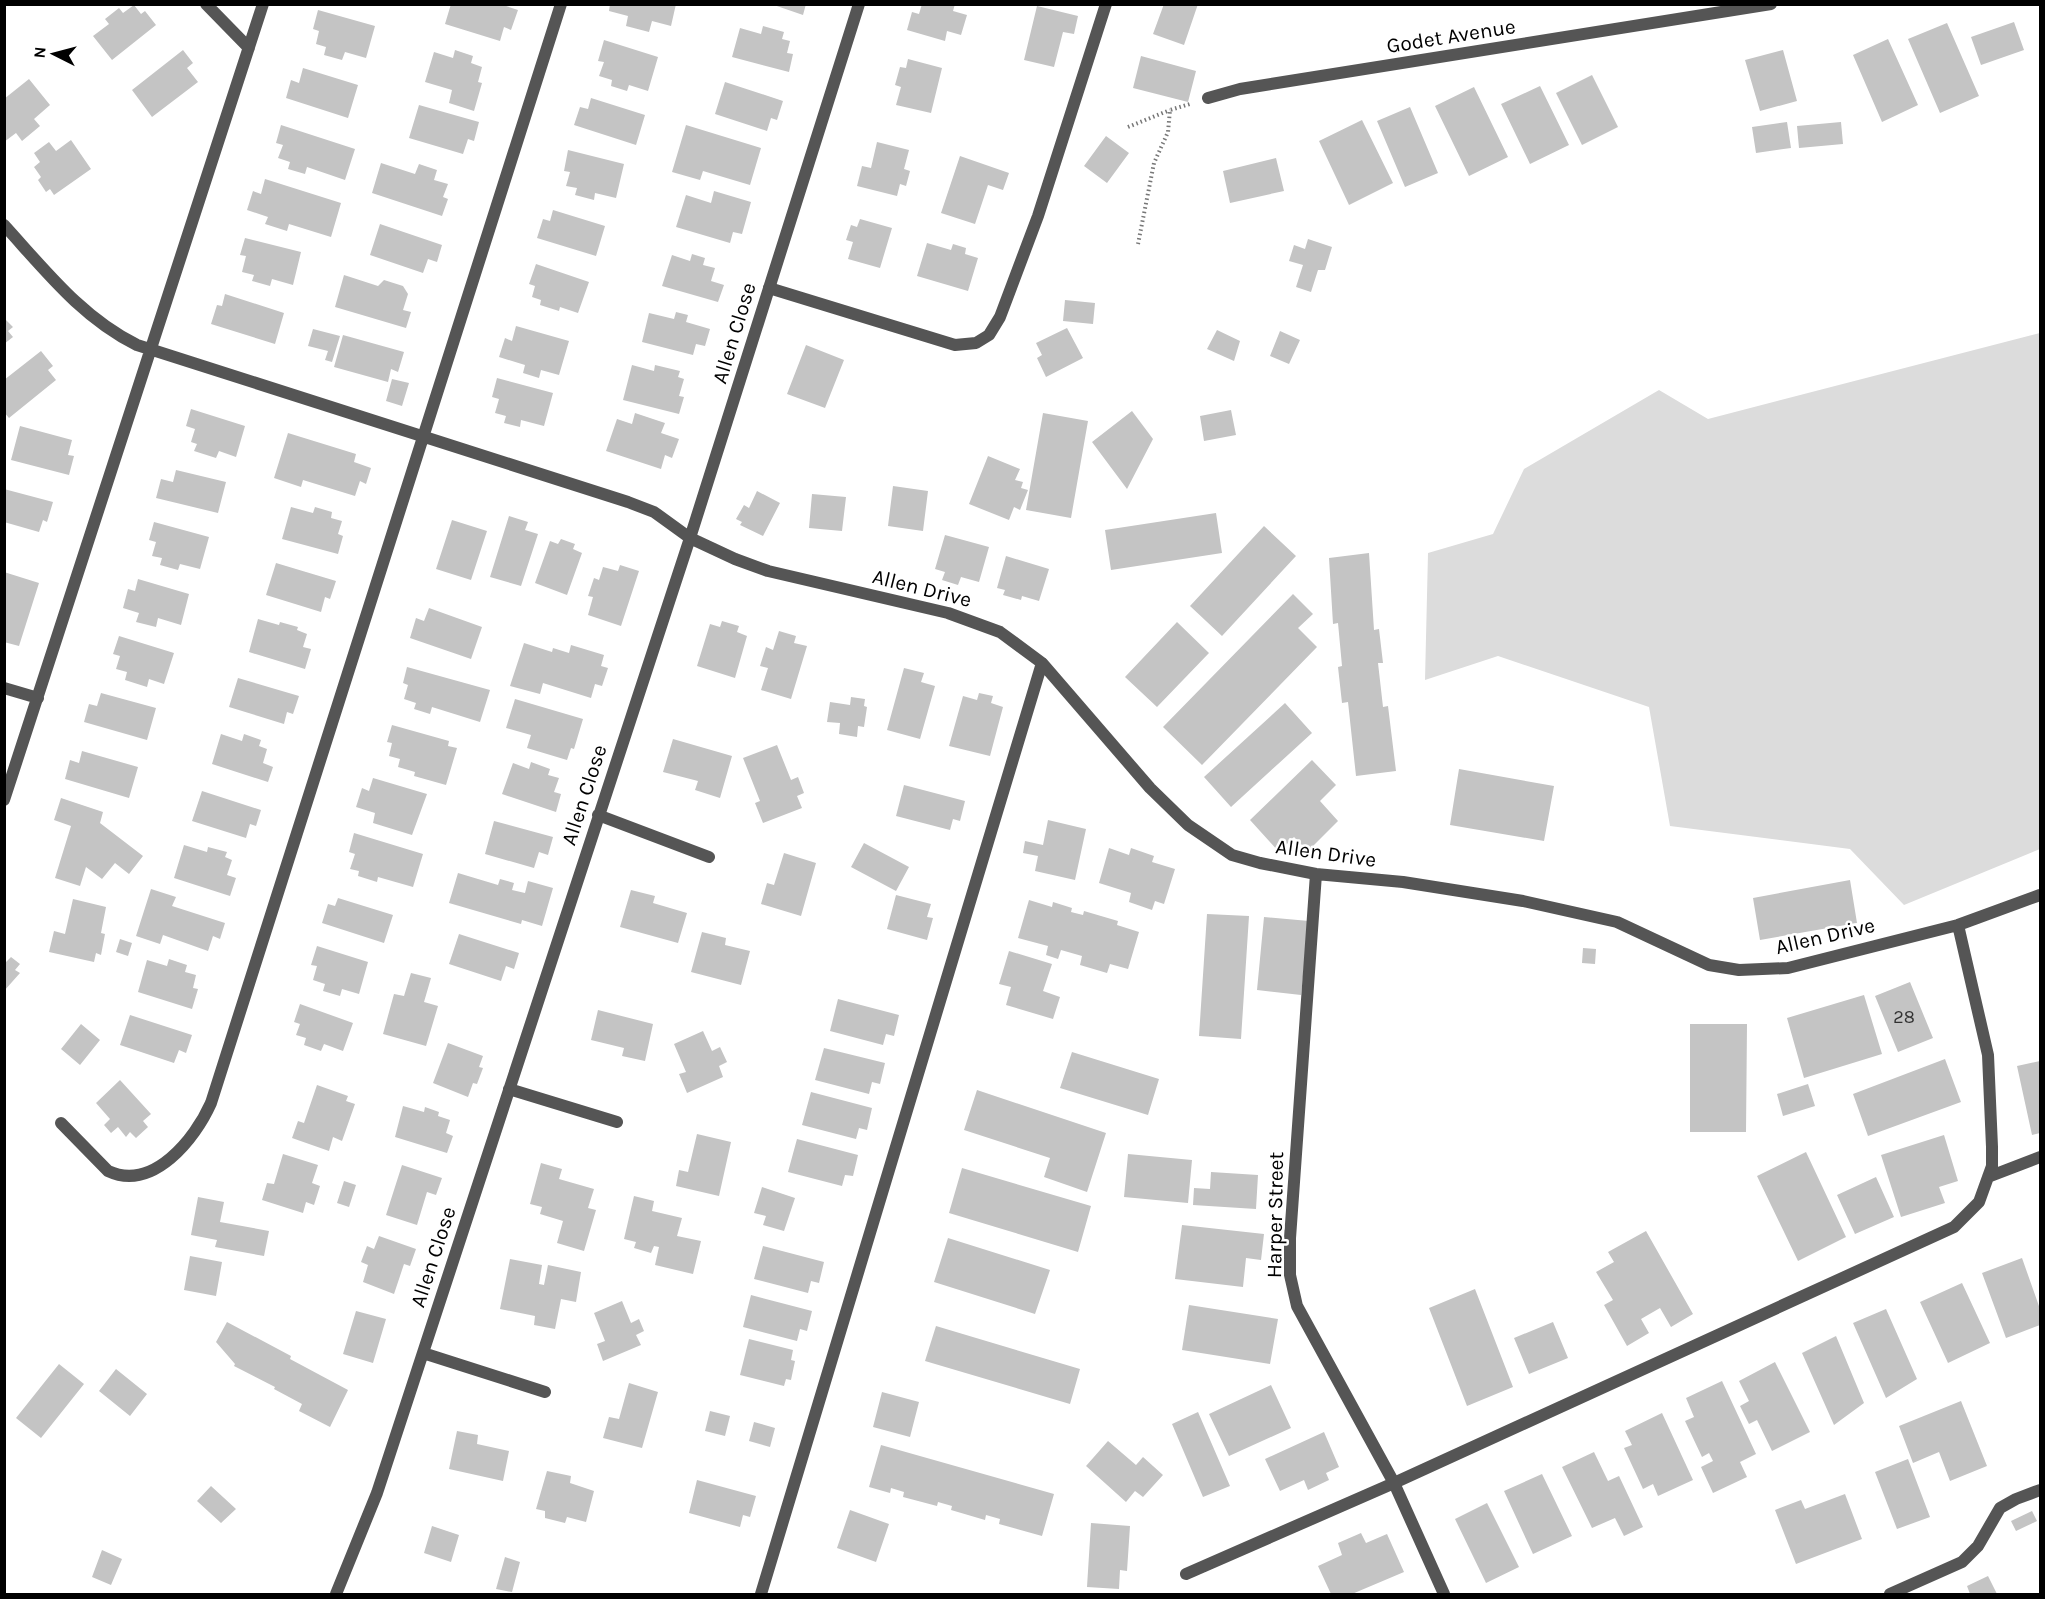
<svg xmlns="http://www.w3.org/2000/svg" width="2045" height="1599" font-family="Karla,sans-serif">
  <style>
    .green { fill: #dcdcdc }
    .building { fill: #c4c4c4 }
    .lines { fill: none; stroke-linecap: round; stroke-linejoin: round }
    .path { stroke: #777; stroke-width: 4; stroke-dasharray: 1.5 3; stroke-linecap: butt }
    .lane { stroke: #555; stroke-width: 12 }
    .street { stroke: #555; stroke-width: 12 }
    .labels { text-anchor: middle; stroke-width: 5; stroke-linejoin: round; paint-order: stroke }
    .number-label { font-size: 18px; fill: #313131 }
    .street-label { font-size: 21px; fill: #000; stroke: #fff }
  </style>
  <rect width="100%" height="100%" fill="#fff"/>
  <path class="green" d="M2040 333V849L1904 905 1850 849 1670 826 1649 707 1498 656 1425 680 1428 553 1493 534 1524 469 1659 390 1708 419Z"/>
  <path class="building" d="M451 4H500L518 10 511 30 504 27 500 41 445 24Z
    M610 4H676L671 26 652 21 649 32 626 26 628 16 609 11Z
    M771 4H806L803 15Z
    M922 4H955L953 11 967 15 961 35 947 31 945 41 907 30 912 12 919 14Z
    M1164 4H1198L1184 45 1153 34Z
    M134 5 141 14 145 11 156 25 112 60 93 36 109 24 105 19 119 8 123 13Z
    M1037 6 1078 16 1074 34 1063 32 1054 67 1024 60Z
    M318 10 375 26 366 58 345 52 342 60 324 55 326 47 316 44 319 31 313 29Z
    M2014 22 2024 50 1981 65 1971 37Z
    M1947 23 1979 96 1940 113 1908 39Z
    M763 26 784 32 782 39 790 41 787 53 793 54 789 72 732 57 740 28 761 34Z
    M1888 39 1918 105 1882 122 1853 55Z
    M604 40 658 57 648 91 629 85 627 91 611 86 612 80 599 76 604 62 598 61Z
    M183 50 193 63 187 68 198 82 152 117 132 90Z
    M455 50 473 56 471 63 482 67 478 82 482 83 474 111 449 103 452 90 425 82 434 52 453 58Z
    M1783 50 1797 101 1760 111 1745 60Z
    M1141 56 1196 71 1188 102 1133 88Z
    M908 59 942 68 931 113 896 105 901 87 895 85 900 67 906 68Z
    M303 68 358 85 348 118 286 98 291 80 299 83Z
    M1592 75 1618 127 1582 145 1556 93Z
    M29 79 50 105 34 119 40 126 22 141 16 133 4 142V99Z
    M725 82 783 101 777 120 771 118 767 131 715 114Z
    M1540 86 1569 145 1530 164 1501 104Z
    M1474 87 1508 157 1469 176 1435 106Z
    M591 98 645 115 636 145 574 125 580 107 588 109Z
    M419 105 479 122 474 141 468 139 463 154 409 138Z
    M1410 107 1438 173 1405 187 1377 121Z
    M1362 120 1393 183 1349 205 1319 141Z
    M1787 122 1791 148 1756 153 1752 127Z
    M1841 122 1843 144 1799 148 1797 126Z
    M281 125 355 149 345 180 307 167 305 174 288 169 290 162 278 158 283 145 276 143Z
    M686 125 761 148 750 185 703 171 700 180 672 172Z
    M1106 136 1129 153 1107 183 1084 166Z
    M71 140 91 169 54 195 50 189 46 192 38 180 41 177 34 167 40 162 34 153 49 142 56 151Z
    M877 142 909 150 904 169 910 171 906 186 900 184 897 196 857 186 862 166 871 168Z
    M568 150 624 164 616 198 595 193 594 200 575 195 577 188 566 186 570 172 564 171Z
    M960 156 1009 173 1003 190 988 185 975 224 941 213Z
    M1276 158 1284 191 1230 203 1223 171Z
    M381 163 415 174 419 164 437 170 434 180 448 184 443 197 448 199 442 216 372 193Z
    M265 179 341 203 331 237 289 224 287 231 265 224 268 217 247 210 253 191 261 194Z
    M714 191 751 202 742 234 733 232 730 243 676 227 686 195 711 203Z
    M553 210 605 226 596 256 537 238 543 219 550 221Z
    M860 219 892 228 880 268 848 259 853 242 846 240 851 225 857 227Z
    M380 224 442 245 437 262 428 259 423 273 370 255Z
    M245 238 301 252 293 285 272 279 270 286 252 281 254 275 242 272 246 256 240 255Z
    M1308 239 1332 247 1325 270H1318L1311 292 1296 287 1303 265 1289 261 1294 245 1305 249Z
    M927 243 951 250 953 244 966 248 965 254 978 258 968 291 917 276Z
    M692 254 705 258 703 265 715 268 711 281 724 285 718 302 662 286 672 255 690 261Z
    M536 264 589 282 578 313 560 307 559 311 540 305 541 300 532 297 535 286 529 284Z
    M344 275 378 286 384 280 403 286 408 294 403 310 411 312 406 328 335 307Z
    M225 294 284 313 275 344 211 324 217 305 222 306Z
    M1065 300 1095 303 1093 324 1063 321Z
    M676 312 688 315 686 322 710 329 705 346 696 344 693 355 642 342 649 313 674 319Z
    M4 318 13 327 8 331 13 337 4 344Z
    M516 326 569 341 559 375 541 370 539 378 523 373 525 365 499 357 505 338 512 341Z
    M1067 328 1083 358 1046 377 1037 358 1042 355 1036 343Z
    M313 329 340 336 332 362 325 360 328 351 308 346Z
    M1217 330 1240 341 1234 361 1207 349Z
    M1280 331 1300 340 1289 364 1270 356Z
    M343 335 404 352 398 372 391 369 388 382 334 367Z
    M806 345 844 360 825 408 787 394Z
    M41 351 53 366 48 370 56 380 9 418 4 412V380Z
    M632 365 654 371 655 365 680 371 678 377 684 379 679 396 684 397 679 414 623 400Z
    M497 378 553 393 544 426 521 420 520 427 504 423 506 416 495 413 499 399 492 397Z
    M392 379 409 383 402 406 386 401Z
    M191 409 245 426 236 457 219 451 216 458 194 451 197 444 191 442 195 429 186 426Z
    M1231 410 1236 435 1204 441 1200 416Z
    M1132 411 1153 439 1127 489 1092 442Z
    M635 413 665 423 661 433 679 439 672 458 665 455 661 469 606 451 617 419 632 424Z
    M1043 413 1088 421 1071 518 1026 510Z
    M20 426 72 440 68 455 74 456 69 475 11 460Z
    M288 433 356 454 354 462 371 468 366 484 360 481 355 496 303 480 301 487 274 478Z
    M988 456 1020 469 1015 480 1023 482 1021 488 1028 490 1020 510 1014 507 1009 520 969 504Z
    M176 470 226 482 218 513 156 498 161 479 173 482Z
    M893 486 928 491 923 531 888 526Z
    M4 489 53 502 47 522 43 520 39 532 4 522Z
    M757 491 780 503 763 536 740 525 742 522 736 519 744 505 749 508Z
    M812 494 846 497 842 531 809 528Z
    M291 507 313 513 315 507 332 512 331 518 342 521 338 534 343 536 338 554 282 539Z
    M1216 513 1222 553 1111 570 1105 530Z
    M509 516 528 522 525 530 538 534 521 586 490 577Z
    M452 520 487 531 471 580 436 569Z
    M154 522 209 537 200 569 180 564 178 570 160 565 162 558 152 556 156 542 149 540Z
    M1264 526 1296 556 1222 636 1190 606Z
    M945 535 989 547 979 582 961 577 958 585 942 580 945 572 935 569Z
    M561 539 575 544 573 549 582 553 567 595 535 583 550 541 558 544Z
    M1369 553 1374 630 1379 629 1383 663H1378L1383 707 1388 706 1396 771 1356 776 1348 702 1342 703 1338 667 1342 666 1338 623 1333 624 1329 558Z
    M1006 556 1049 569 1039 601 1022 596 1021 600 1003 595 1005 590 997 588Z
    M276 563 336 581 330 599 325 597 321 612 266 595Z
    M620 565 639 571 621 626 588 615 593 597 588 596 594 578 599 580 603 567 618 571Z
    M4 572 39 583 19 646 4 642Z
    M138 579 189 594 181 625 158 618 156 627 136 622 139 613 123 608 128 589 135 591Z
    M1293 594 1313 614 1298 628 1317 647 1202 765 1163 727Z
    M429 608 482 627 471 659 410 638 416 618 424 621Z
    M258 619 279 625 280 622 298 627 297 630 307 634 303 647 311 649 305 669 249 652Z
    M722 621 739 626 737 632 747 636 735 678 697 666 710 624 720 627Z
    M1177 622 1209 653 1157 707 1125 677Z
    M779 631 796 636 794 643 807 646 791 699 761 690 768 668 760 666 766 647 773 650Z
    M119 636 174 653 164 684 149 679 147 687 125 680 127 672 116 669 120 656 113 654Z
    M524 643 552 652 553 648 569 653 571 645 604 655 601 666 608 668 602 686 595 684 591 698 543 683 540 694 510 686Z
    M407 667 490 690 480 722 432 707 430 714 414 709 416 703 404 699 408 685 403 683Z
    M904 668 924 673 921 682 935 686 920 739 887 730Z
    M238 678 299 696 293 714 287 712 284 724 229 707Z
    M101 693 156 708 147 740 84 722 89 704 97 706Z
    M979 693 993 696 991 703 1003 707 990 756 949 746 963 696 977 700Z
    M851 697 865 699 864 706 867 707 864 727 858 726 857 737 839 734 840 723 827 722 830 702 850 705Z
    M515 699 583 719 574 749 571 748 567 760 527 748 531 735 506 728Z
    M1285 703 1312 733 1231 807 1204 777Z
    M392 725 449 741 448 746 457 748 446 785 414 776 415 772 398 767 400 759 389 756 392 743 387 742Z
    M221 734 242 741 244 734 261 740 259 746 267 749 263 763 273 767 268 782 212 764Z
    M673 739 732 756 720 798 695 790 698 781 663 772Z
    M777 745 791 780 798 777 804 793 797 796 802 808 763 823 755 803 760 801 743 758Z
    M82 751 138 767 129 798 65 779 70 760 79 763Z
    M1312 760 1336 785 1320 801 1338 821 1308 851 1294 837 1279 852 1250 820Z
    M531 762 550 769 548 775 559 778 554 792 561 794 556 812 502 794 513 763 529 769Z
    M1459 769 1554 786 1544 841 1450 825Z
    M373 778 427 794 412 835 373 823 375 813 356 807 362 788 369 791Z
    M904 785 965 801 960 821 953 819 950 830 896 816Z
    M202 791 261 810 256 826 250 824 246 838 192 821Z
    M61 798 103 812 100 823 143 856 129 874 115 863 102 879 86 867 80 886 55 878 71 826 54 820Z
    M1048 820 1086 829 1075 880 1035 871 1038 856 1023 853 1025 841 1043 845Z
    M494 821 553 837 548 855 539 852 534 868 485 854Z
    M354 833 423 854 413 887 378 877 377 882 358 876 359 871 350 869 355 854 349 852Z
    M864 843 909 867 896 891 851 867Z
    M184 845 207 852 208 847 227 852 225 857 232 860 227 875 236 878 230 896 174 878Z
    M1109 848 1129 855 1131 848 1154 856 1152 862 1175 869 1164 904 1155 901 1152 910 1129 902 1131 893 1099 883Z
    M784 853 816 863 801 916 761 904 767 883 774 885Z
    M458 873 498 885 500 879 514 883 512 890 525 893 528 881 553 888 542 926 522 920 521 924 449 903Z
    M1850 880 1857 923 1760 940 1753 898Z
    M151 889 176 897 172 906 225 923 220 939 213 936 208 951 163 935 160 944 136 936Z
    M631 890 655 896 653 903 687 913 678 943 620 927Z
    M896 895 931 904 927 917 933 918 927 940 887 929Z
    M338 898 393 915 384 943 322 923 328 904 335 906Z
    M73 899 106 907 101 933 105 934 101 955 96 953 94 962 49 952 54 931 65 934Z
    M1029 900 1052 907 1053 902 1072 908 1071 912 1083 915 1084 911 1118 921 1117 925 1139 932 1128 969 1110 964 1107 973 1080 965 1082 956 1061 950 1058 959 1046 955 1048 946 1018 938Z
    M1207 914 1249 916 1241 1039 1199 1036Z
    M1264 917 1309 921 1301 995 1257 990Z
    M702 932 726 938 725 945 750 951 741 985 691 972Z
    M459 934 519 953 514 969 506 966 501 981 449 964Z
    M120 939 132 943 128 956 116 952Z
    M317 946 368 962 359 994 342 989 340 996 323 991 325 984 313 980 317 966 311 965Z
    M1583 948 1596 949 1595 964 1582 963Z
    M1009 951 1052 964 1043 991 1060 997 1053 1019 1006 1005 1011 987 999 984Z
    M11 957 20 964 15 970 20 973 4 991V961L6 962Z
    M169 959 187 965 185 972 196 975 193 988 198 989 192 1009 138 992 147 960 167 966Z
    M411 973 431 978 424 1002 438 1006 426 1046 383 1034 394 994 404 996Z
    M1910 982 1933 1038 1898 1052 1875 996Z
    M1864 995 1882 1054 1804 1078 1787 1018Z
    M838 999 899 1015 894 1036 886 1034 883 1045 830 1031Z
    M300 1004 353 1023 343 1051 324 1044 321 1051 304 1045 306 1038 296 1035 300 1024 294 1022Z
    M598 1010 653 1024 645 1061 622 1056 624 1048 591 1040Z
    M130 1015 192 1035 186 1053 179 1050 174 1063 120 1045Z
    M81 1024 100 1040 80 1065 61 1049Z
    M1690 1024H1747L1746 1132H1690Z
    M703 1031 712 1051 720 1047 727 1062 719 1066 723 1077 687 1093 679 1074 686 1072 674 1044Z
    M448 1043 483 1056 479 1067 483 1068 477 1084 473 1083 468 1097 433 1083Z
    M824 1048 885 1063 880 1084 872 1082 869 1094 815 1080Z
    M1072 1052 1159 1079 1148 1115 1060 1088Z
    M1945 1059 1961 1102 1868 1136 1853 1094Z
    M2040 1061V1133L2032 1135 2017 1066Z
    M120 1080 151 1114 143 1121 148 1127 136 1138 130 1132 126 1137 118 1127 111 1133 104 1125 110 1119 96 1103Z
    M1808 1084 1815 1106 1783 1116 1777 1094Z
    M317 1085 348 1096 346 1101 355 1104 342 1141 333 1137 329 1151 292 1138 298 1121 304 1123Z
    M977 1090 1106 1133 1087 1192 1044 1177 1050 1158 964 1130Z
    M811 1092 872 1108 867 1130 859 1128 856 1139 802 1125Z
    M403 1106 424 1112 425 1107 439 1112 438 1116 450 1120 446 1133 453 1136 447 1153 395 1137Z
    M697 1134 731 1142 719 1196 676 1186 679 1170 688 1172Z
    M1944 1135 1958 1181 1939 1187 1945 1203 1901 1217 1881 1155Z
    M797 1139 858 1155 853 1176 845 1175 842 1186 788 1172Z
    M1806 1152 1846 1237 1798 1261 1757 1176Z
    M283 1154 318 1165 312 1183 320 1186 314 1205 306 1202 303 1213 262 1200 267 1183 274 1184Z
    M1128 1154 1192 1160 1188 1203 1124 1197Z
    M541 1163 562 1169 559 1179 594 1189 588 1208 596 1210 584 1251 557 1243 563 1221 540 1214 542 1207 530 1204Z
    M402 1165 442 1178 436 1195 427 1192 417 1225 386 1215Z
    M962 1168 1091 1206 1078 1252 949 1213Z
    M1211 1172 1258 1175 1256 1209 1193 1205 1194 1188 1210 1189Z
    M1876 1177 1894 1217 1855 1234 1837 1195Z
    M344 1181 356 1185 349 1207 337 1203Z
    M762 1187 795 1198 784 1231 763 1225 766 1216 754 1213Z
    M634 1196 654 1201 652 1211 682 1218 677 1236 701 1241 693 1274 655 1265 659 1247 654 1246 651 1253 634 1248 636 1242 624 1239Z
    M198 1197 224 1202 220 1222 269 1231 264 1256 215 1247 217 1240 191 1235Z
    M1182 1225 1264 1234 1261 1260 1246 1258 1243 1287 1175 1279Z
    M1646 1231 1693 1314 1671 1327 1660 1308 1641 1319 1649 1333 1627 1346 1604 1305 1613 1300 1596 1272 1614 1262 1608 1252Z
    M379 1236 416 1249 410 1266 404 1264 394 1294 363 1282 368 1265 361 1262 367 1246 374 1249Z
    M948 1238 1050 1270 1035 1314 934 1282Z
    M763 1246 824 1262 819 1283 811 1281 808 1293 754 1279Z
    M190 1256 222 1262 216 1296 184 1290Z
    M2022 1258 2040 1309V1325L2006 1338 1982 1273Z
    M510 1259 542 1265 539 1284 544 1285 548 1265 581 1272 576 1302 561 1299 555 1329 534 1325 535 1316 500 1309Z
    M1962 1283 1990 1343 1948 1363 1920 1302Z
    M1475 1289 1513 1387 1467 1406 1429 1308Z
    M751 1295 812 1311 807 1331 800 1329 797 1341 743 1327Z
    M622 1301 631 1323 639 1319 644 1331 636 1335 641 1345 603 1361 597 1344 605 1341 594 1313Z
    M1189 1305 1278 1319 1270 1364 1182 1350Z
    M1886 1309 1917 1379 1886 1398 1853 1323Z
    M356 1311 386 1319 373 1363 343 1354Z
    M227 1322 291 1356 290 1359 348 1390 330 1427 299 1411 302 1404 274 1389 275 1387 234 1366 235 1364 216 1342Z
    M1553 1322 1568 1358 1529 1374 1514 1338Z
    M936 1326 1080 1369 1070 1404 925 1361Z
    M1836 1336 1864 1403 1834 1425 1802 1353Z
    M749 1339 793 1350 791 1360 795 1361 791 1380 786 1379 784 1386 740 1375Z
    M1775 1362 1810 1432 1772 1451 1757 1420 1749 1424 1740 1406 1749 1401 1739 1381Z
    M59 1364 84 1384 41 1438 16 1418Z
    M116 1369 147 1394 130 1416 99 1391Z
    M1722 1381 1756 1454 1740 1462 1747 1477 1713 1493 1701 1467 1713 1461 1709 1453 1702 1457 1685 1421 1694 1417 1686 1398Z
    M629 1383 658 1392 642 1448 603 1438 609 1417 619 1419Z
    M1271 1385 1291 1428 1229 1456 1209 1414Z
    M882 1392 919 1402 910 1437 873 1427Z
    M1961 1401 1987 1466 1950 1481 1939 1452 1913 1463 1899 1426Z
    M710 1411 730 1416 725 1436 705 1431Z
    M1198 1412 1230 1486 1203 1497 1172 1424Z
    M1662 1413 1693 1480 1658 1496 1653 1484 1643 1489 1624 1448 1632 1445 1625 1431Z
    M754 1422 775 1428 770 1447 749 1441Z
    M457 1431 478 1435 477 1444 509 1451 503 1481 449 1469Z
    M1324 1432 1339 1467 1326 1473 1329 1480 1308 1490 1304 1480 1280 1491 1265 1459Z
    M1108 1441 1136 1465 1143 1457 1163 1475 1143 1497 1135 1491 1126 1502 1086 1466Z
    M881 1445 1054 1494 1042 1536 999 1524 1000 1519 986 1515 985 1520 951 1510 952 1506 938 1502 937 1506 903 1497 904 1492 891 1488 890 1493 869 1487Z
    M1594 1452 1608 1481 1619 1476 1643 1527 1624 1536 1615 1518 1592 1528 1562 1467Z
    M1908 1459 1930 1517 1897 1529 1875 1472Z
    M547 1471 571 1476 570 1483 594 1491 586 1522 567 1517 565 1523 545 1518V1511L536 1509Z
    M1542 1474 1572 1536 1533 1554 1504 1491Z
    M697 1480 756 1496 750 1517 743 1515 740 1527 689 1513Z
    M211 1486 236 1509 221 1523 197 1501Z
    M1845 1494 1862 1539 1796 1564 1775 1510 1801 1500 1805 1509Z
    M1487 1503 1519 1567 1486 1583 1455 1519Z
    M850 1510 889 1524 876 1562 837 1548Z
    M2032 1511 2037 1521 2016 1531 2011 1521Z
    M1091 1523 1130 1526 1127 1571 1120 1570 1119 1589 1087 1587Z
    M432 1526 459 1535 451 1562 424 1553Z
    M1361 1533 1366 1543 1387 1534 1404 1572 1352 1594H1331L1318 1566 1342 1555 1338 1543Z
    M102 1550 122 1559 111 1585 92 1577Z
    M505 1557 520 1562 512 1592 496 1589Z
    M1988 1576 1997 1594H1970L1967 1586Z"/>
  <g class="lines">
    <path class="path" d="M1128 127 1170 110
      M1138 244 1154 163 1168 132 1170 110 1190 104"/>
    <path class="lane" d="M769 288 955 345 976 343 989 335 1000 317 1038 216 1106 4"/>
    <path class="street" d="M206 4 249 48
      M1208 98 1240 89 1771 4
      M4 225C45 270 82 318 137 345L628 502 654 512 690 538 735 559 768 571 948 613 1000 632 1042 663 1150 788 1188 825 1232 855 1260 863 1316 874 1403 882 1523 901 1617 922 1709 965 1739 970 1788 968 1958 925 2040 895
      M4 688 38 698
      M4 800 263 4
      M598 815 709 857
      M1316 874 1290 1238V1275L1297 1306 1394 1483 1444 1594
      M509 1089 617 1122
      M61 1123 108 1171C153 1192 195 1139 211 1103L561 4
      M1988 1177 2040 1157
      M423 1353 545 1392
      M1186 1574 1394 1483 1954 1227 1979 1202 1992 1166V1147L1988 1055 1958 925
      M336 1594 377 1493 690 538 859 4
      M761 1594 1042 663
      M1890 1594 1962 1562 1978 1546 2000 1508 2016 1499 2040 1490"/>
  </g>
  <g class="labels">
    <g class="number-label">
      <text x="1904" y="1023">28</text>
    </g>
    <g class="street-label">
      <text transform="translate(1451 36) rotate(-9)" y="7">Godet Avenue</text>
      <text transform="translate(734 333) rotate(-73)" y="7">Allen Close</text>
      <text transform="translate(922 588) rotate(14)" y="7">Allen Drive</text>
      <text transform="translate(584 795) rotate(-72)" y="7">Allen Close</text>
      <text transform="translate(1326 853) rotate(8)" y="7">Allen Drive</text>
      <text transform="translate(1825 936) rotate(-13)" y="7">Allen Drive</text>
      <text transform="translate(1275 1215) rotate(-89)" y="7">Harper Street</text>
      <text transform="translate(433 1257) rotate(-72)" y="7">Allen Close</text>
    </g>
  </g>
  <rect width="2045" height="1599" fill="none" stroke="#000000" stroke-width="12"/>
  <g transform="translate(54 54) rotate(276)" stroke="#ffffff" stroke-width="4.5" paint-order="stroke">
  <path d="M0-4.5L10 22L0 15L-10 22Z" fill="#000000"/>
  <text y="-9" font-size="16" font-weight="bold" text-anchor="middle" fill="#000000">N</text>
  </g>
</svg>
